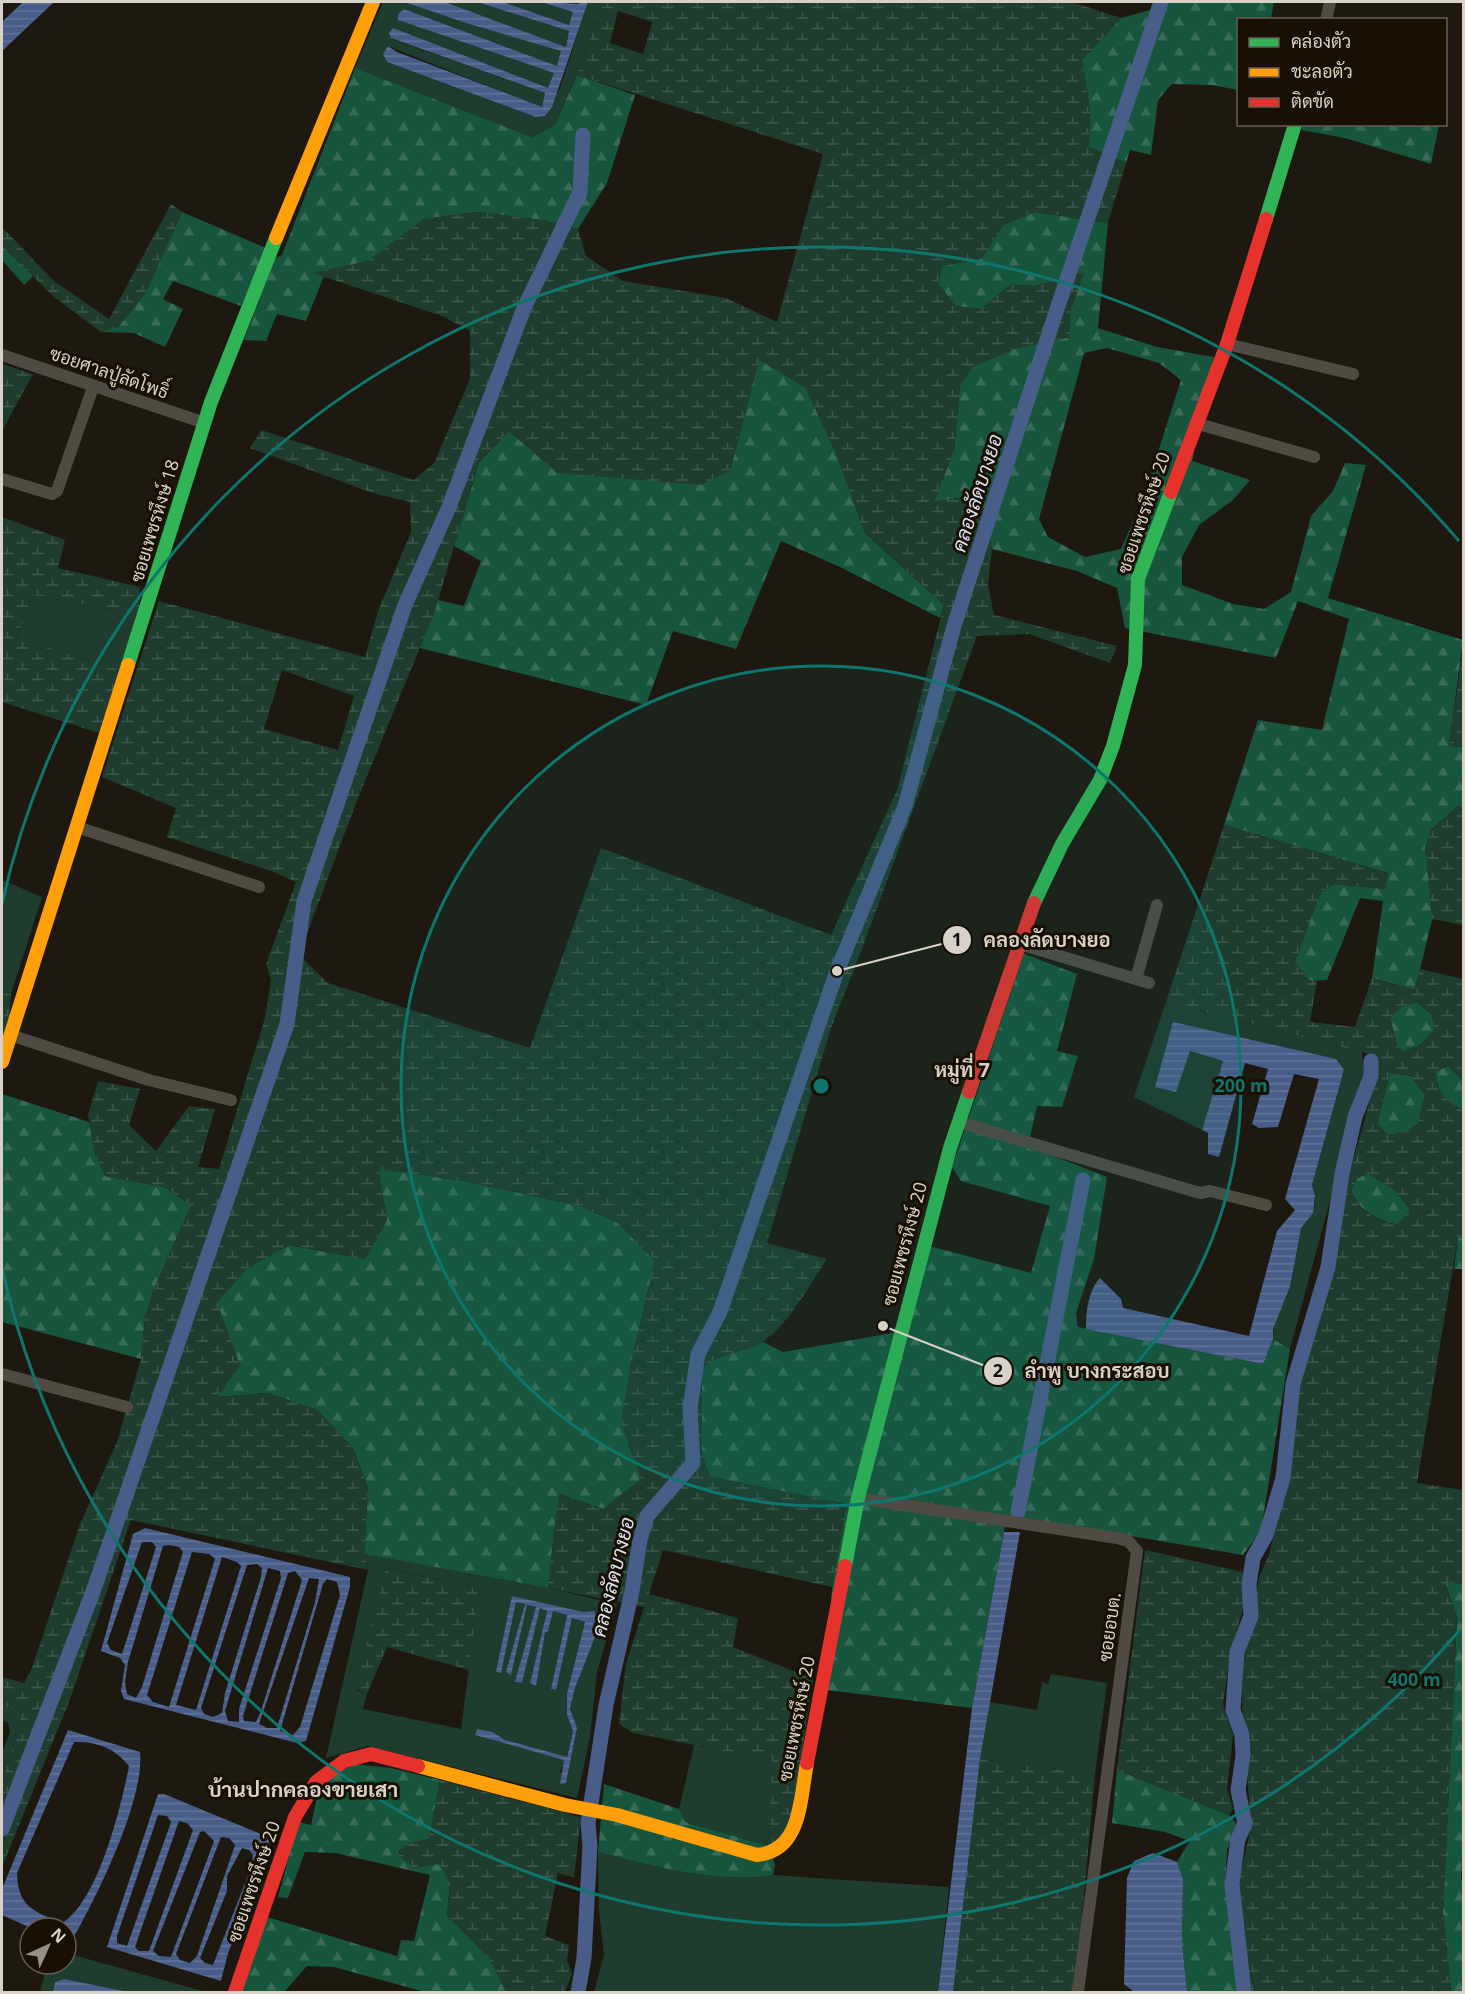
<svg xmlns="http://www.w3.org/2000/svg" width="1465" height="1994" font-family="'Noto Sans',Sarabun,sans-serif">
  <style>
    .grass { fill: #1e3d2e; fill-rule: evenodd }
    .forest { fill: url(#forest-firs); fill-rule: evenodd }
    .wetland { fill: url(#wetland-marsh); fill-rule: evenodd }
    .water { fill: url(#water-rules); fill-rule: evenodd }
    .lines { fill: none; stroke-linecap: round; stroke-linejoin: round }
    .canal { stroke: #495d89; stroke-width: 15 }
    .street { stroke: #4f4a44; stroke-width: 12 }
    .fast { stroke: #30b455; stroke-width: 14 }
    .slow { stroke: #ff9f0a; stroke-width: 14 }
    .jam { stroke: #e5322d; stroke-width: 14 }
    .ring { fill: none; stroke: #0f766e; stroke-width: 3 }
    .labels { text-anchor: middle; stroke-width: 6; stroke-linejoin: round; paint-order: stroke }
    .street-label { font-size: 18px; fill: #d7d1c8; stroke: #191004 }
    .water-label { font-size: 20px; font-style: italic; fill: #dbe3f2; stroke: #191004 }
    .neighbourhood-label { font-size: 20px; font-weight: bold; fill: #d7d1c8; stroke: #191004 }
    .quarter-label { font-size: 21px; font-weight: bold; fill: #d7d1c8; stroke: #191004 }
    .centre { fill: #0f766e; stroke: #191004; stroke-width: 3 }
    .ring-label { font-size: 18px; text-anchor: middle; font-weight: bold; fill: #0f766e; stroke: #191004; stroke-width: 6; stroke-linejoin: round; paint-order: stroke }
    .leader { fill: none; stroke: #d7d1c8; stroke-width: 2 }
    .callout-dot { fill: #d7d1c8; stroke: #191004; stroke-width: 2 }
    .mark-label { font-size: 18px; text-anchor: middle; font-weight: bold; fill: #111 }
    .callout-label { font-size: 20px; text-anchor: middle; font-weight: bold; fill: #d7d1c8; stroke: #191004; stroke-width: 6; stroke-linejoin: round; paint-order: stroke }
  </style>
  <defs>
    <pattern id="forest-firs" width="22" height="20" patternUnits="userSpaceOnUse" patternTransform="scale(1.5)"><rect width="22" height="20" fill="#17553d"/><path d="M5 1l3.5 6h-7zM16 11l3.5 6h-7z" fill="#386c58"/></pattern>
    <pattern id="wetland-marsh" width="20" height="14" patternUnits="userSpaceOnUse" patternTransform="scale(1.5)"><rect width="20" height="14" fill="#1e3d2e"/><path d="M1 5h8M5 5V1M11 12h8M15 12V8" fill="none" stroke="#3e584b"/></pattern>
    <pattern id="water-rules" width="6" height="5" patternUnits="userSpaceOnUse" patternTransform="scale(1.5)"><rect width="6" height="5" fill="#495d89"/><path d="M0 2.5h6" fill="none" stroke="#627398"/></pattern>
  </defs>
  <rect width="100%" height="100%" fill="#1d1810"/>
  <path class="grass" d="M383 2H404L469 24 562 51 557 66 404 9 398 14 399 20 554 73 548 89 394 29 392 39 545 93 542 108 388 46 384 54 387 62 536 117 544 116 560 88 588 2H603L577 75 555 125 532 137 355 68Z
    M445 2H477L569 31 566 47Z
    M503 2H541L573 12 570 25Z
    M33 595 139 615 123 671 17 639Z
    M2 880 42 897 11 994 2 993Z
    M1166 1002 1362 1052 1364 1074 1290 1349 1273 1339C1272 1320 1285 1305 1290 1287 1295 1269 1293 1244 1301 1227 1311 1209 1320 1210 1312 1185L1344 1071 1189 1051 1223 1061 1202 1130 1134 1097Z
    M364 1554 548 1588 617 1604 597 1672 590 1737 577 1798 368 1746 326 1758 368 1570ZM387 1568 479 1589 461 1729 363 1709 367 1694 356 1690ZM512 1596 584 1612 597 1632 575 1688 570 1710 577 1728 566 1783 560 1771 565 1760 475 1735 477 1729 493 1732 505 1740 566 1758 573 1731 567 1715V1693L585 1622 572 1618 556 1690 551 1689 567 1614 553 1610 548 1631 545 1633 535 1686 530 1683 547 1610 540 1607 522 1683 516 1682 536 1607 527 1605 511 1674 506 1672 525 1604 516 1601 501 1673Z
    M1051 1674 1107 1683 1095 1774 980 1759 990 1702 1037 1710 1042 1682 1048 1684Z
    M2 1705 22 1712 2 1786V1753L10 1732 8 1723 2 1720Z
    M694 1745 773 1760 769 1846 685 1822 679 1809Z
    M598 1852C654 1866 715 1884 773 1875L949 1887 938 1992H594L604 1955 599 1911Z
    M66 1953 206 1992H129L64 1979 55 1982 53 1992H40L47 1964H66Z"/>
  <path class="forest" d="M1153 2H1274L1271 19 1238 20V90L1212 85 1172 84 1158 100 1151 155 1130 150 1126 163 1089 147 1090 110 1082 60 1121 18 1150 10Z
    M355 68 532 137 555 125 577 75 635 95 607 183 578 229 542 220 477 212 424 219 368 261 315 273 324 276 306 321 277 314 266 341 244 340 275 258 282 255Z
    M1303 124 1439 125 1431 164 1345 138 1301 130Z
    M182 212 266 248 241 306 173 281 163 299 183 309 165 347 134 333 101 332 119 326 146 292Z
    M1035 212 1108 223 1098 328 1157 347 1214 357 1192 461 1250 480 1233 500 1199 525 1182 557V585L1233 604 1264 609 1291 592 1311 516 1333 491 1345 463 1366 465 1328 598 1463 640 1449 746 1463 747V809L1458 806 1431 830 1425 847 1434 912 1415 990 1372 978 1383 901 1360 898 1327 980 1309 981 1294 962 1321 892 1334 884 1385 889 1388 873 1224 825 1258 720 1322 730 1349 619 1298 601 1276 658 1125 628 1117 588 1077 571 992 549 979 495 933 502 954 451 960 385 973 366 1017 348 1070 337V313L1083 273 1036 286 1011 285 981 309 955 306 938 283 942 266 982 258 1003 225ZM1107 348 1159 363 1181 380 1143 499 1121 549 1085 557 1048 537 1039 519 1084 353Z
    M2 246 33 276 24 285 2 260Z
    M759 359 806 388 835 451 865 533 944 605 940 618 840 567 781 541 736 649 673 631 646 705 420 648 438 600 464 606 481 561 454 546 479 462 509 431 558 473 730 471Z
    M1024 954 1077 974 1057 1051 1078 1056 1062 1107 1037 1106 1028 1146 1107 1177 1094 1259 1076 1313 1078 1327 1263 1364 1273 1339 1290 1349 1261 1531 1243 1555 1007 1515 972 1708 826 1690 832 1587 846 1504 710 1477 702 1455 701 1370 709 1361 763 1342 783 1352 893 1333 929 1246 1031 1273 1050 1206 961 1181 952 1167Z
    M1417 1002 1432 1015 1434 1030 1420 1045 1403 1052 1397 1045 1390 1018 1401 1007Z
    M1449 1066 1463 1081V1109C1443 1103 1438 1090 1435 1071Z
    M1390 1073 1411 1076 1425 1095 1418 1124 1402 1133 1388 1135 1377 1124Z
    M2 1094 89 1122 95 1153 105 1176 165 1187 191 1206 154 1289 145 1317 141 1359 2 1322Z
    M378 1168 463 1181 580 1206 618 1223 655 1261 630 1367 628 1444 642 1479 603 1509 560 1494 548 1588 364 1554 368 1488 353 1448 317 1410 268 1393 217 1397V1302L247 1268 289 1245 365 1259 387 1220Z
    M1367 1173 1395 1190 1411 1211 1397 1225C1375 1218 1361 1213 1351 1191L1357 1179Z
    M1458 1237 1463 1238V1269H1454Z
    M1445 1582 1464 1584V1829L1461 1879 1464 1882 1463 1992H1451L1443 1913 1457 1617Z
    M354 1764 391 1768 440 1780 429 1839 408 1844 396 1853 415 1868 440 1863 450 1883 447 1915 490 1959 506 1992H425L334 1967 307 1966 284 1992H239L267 1917 397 1956 401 1940 414 1941 430 1875 335 1853 305 1852 288 1898 278 1897 298 1822 311 1825 320 1783Z
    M1117 1770 1229 1815 1238 1825 1227 1850 1225 1882 1235 1949 1237 1992H1187L1182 1943 1183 1879 1177 1862 1190 1841 1165 1832 1112 1823Z
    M604 1784 679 1809 685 1822 769 1846 775 1865 773 1875C715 1884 654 1866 598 1852Z"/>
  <path class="wetland" d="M603 2H1072L1121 18 1082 60 1090 110 1089 147 1126 163 1108 223 1035 212 1003 225 982 258 942 266 938 283 955 306 981 309 1011 284 1037 286 1084 273 1070 313V337L1017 348 973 366 960 385 954 451 934 502 979 495 992 549 988 585 994 615 1117 646 1110 663 1029 634 977 636 863 946 831 1028 767 1243 827 1259C808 1287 791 1321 764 1341 744 1355 717 1351 702 1370V1455L710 1477 847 1504 832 1587 663 1550 649 1594 738 1618 733 1647 813 1679 790 1832 769 1846 772 1760 633 1733 619 1724 626 1664 644 1607 548 1588 554 1527 560 1494 603 1509 641 1479 621 1423 630 1367 655 1261 618 1223 580 1206 463 1181 378 1169 387 1220 365 1259 289 1245 247 1268 217 1302 240 1365 218 1397 268 1393 317 1410 353 1448 368 1488 364 1554 368 1570 131 1520 69 1702 2 1867V1786L22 1712 2 1705V1677L24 1683 32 1668 80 1524 117 1442 141 1359 145 1317 154 1289 191 1206 165 1187 105 1176 95 1153 88 1115 98 1081 140 1089 129 1125 156 1151 189 1106 215 1109 198 1167 219 1169 265 1018 271 980 266 964 296 882 274 872 167 837 176 808 102 777 159 601 365 657 378 611 411 532 410 502 373 493 250 448 261 430 414 480 434 463 470 379V331L442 316 313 273 368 261 424 219 477 212 542 220 578 229 586 256 623 281 726 298 777 322 823 154 577 75ZM618 11 652 22 643 54 610 43ZM759 360 806 388 835 451 865 533 944 605 897 790 831 935 601 848 530 1048 328 983 299 955 356 803 435 611 479 461 509 431 557 473 701 485 730 471ZM282 670 354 696 338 750 264 729Z
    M171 204 182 212 146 292 119 326 101 332 54 297 2 246V227L54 281 109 319Z
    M2 364 33 374 2 431Z
    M2 517 65 540 58 568 140 587 139 615 33 595 17 638 123 671 99 733 2 702Z
    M1463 647V747L1449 746Z
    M1458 806 1464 809 1463 925 1432 919 1425 847 1431 830Z
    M1224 825 1388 873 1386 889 1334 884 1321 892 1295 962 1309 980H1317L1310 1022 1355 1027 1372 978 1414 990 1420 969 1463 979V1081L1450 1066 1435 1071C1438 1090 1443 1103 1463 1109V1238L1458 1237 1417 1483 1463 1490V1584L1445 1582 1457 1617 1443 1913 1451 1992H1246L1238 1885 1251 1827 1242 1702 1243 1666 1259 1577 1269 1555 1289 1475 1302 1370 1331 1274 1349 1176 1373 1089 1377 1056 1166 1002ZM1417 1002 1432 1015 1434 1030 1420 1045 1403 1052 1397 1045 1390 1018 1401 1007ZM1390 1073 1411 1076 1425 1095 1417 1124 1402 1133 1388 1135 1377 1123ZM1367 1173 1395 1190 1410 1210 1397 1225C1375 1219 1360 1213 1351 1191L1357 1179Z
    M2 993 11 994 10 1016 2 1045Z
    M1145 1550 1243 1572V1608L1230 1655 1223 1704 1233 1735 1227 1789 1233 1809 1229 1815 1117 1770Z
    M386 1568 479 1589 469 1670 387 1647 367 1694 356 1689Z
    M980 1759 1095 1774 1075 1992H953Z
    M440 1780 581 1817 574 1877 558 1873 545 1936 569 1945 567 1960 572 1974 565 1992H506L490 1959 447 1915 450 1883 440 1864 415 1868 395 1853 408 1844 429 1839Z"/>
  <path class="water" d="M23 2H54L2 51V22Z
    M404 2H445L566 47 569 31 477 2H503L569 25 573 12 541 2 579 4 580 2H588L552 107 545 116 536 117 387 62 383 54 388 46 397 52 542 107 545 93 391 38 389 33 393 28 548 88 554 73 398 20V14L404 9 557 66 561 51 469 24Z
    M1173 1022 1336 1059 1344 1070 1312 1185 1315 1196 1313 1213 1301 1228 1290 1287 1273 1329V1339L1263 1364 1086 1329C1086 1312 1088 1291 1100 1278L1121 1299 1123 1308 1249 1336 1277 1231 1295 1210 1285 1199 1319 1079 1294 1074 1278 1127 1259 1128 1252 1124 1268 1069 1245 1063 1219 1157 1208 1154V1133L1202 1130 1223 1061 1190 1051 1176 1092 1155 1087Z
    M145 1528 350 1577V1587L306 1741 297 1743 124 1699 121 1691 125 1665 120 1658 101 1651 133 1534ZM142 1542H152L156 1547 122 1654 111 1650 107 1643ZM169 1545 179 1547 183 1552 142 1687 136 1698 127 1694 125 1682 128 1662 163 1546ZM192 1552 209 1554 215 1559 169 1707 153 1702 147 1695ZM222 1557 237 1562 241 1566 196 1710 176 1705ZM257 1564 262 1568 261 1577 225 1693 222 1713 213 1717 204 1714 201 1708 247 1565ZM268 1568 280 1571 281 1578 239 1709V1722L228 1721 225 1711ZM295 1571 302 1580 261 1711 256 1722 244 1721 243 1716 288 1573ZM309 1578 319 1579 315 1602 277 1728H267L259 1724ZM327 1579 337 1582 340 1595 300 1727 293 1735 280 1731 323 1584Z
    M1004 1532H1020L980 1759 953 1992H938L972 1708Z
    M512 1596 584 1612 594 1611 598 1620 593 1623 597 1632 575 1688 570 1709 577 1728 566 1783 560 1784 564 1760 475 1735 477 1729 493 1732 505 1740 567 1757 573 1731 567 1715V1693L585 1622 572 1618 556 1690 551 1689 567 1615 553 1611 548 1631 545 1633 536 1686 530 1683 547 1611 540 1608 522 1683 515 1682 536 1607 527 1605 511 1675 506 1672 525 1604 516 1602 501 1673 496 1672Z
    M68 1730 140 1752C145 1801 95 1900 70 1944L66 1942V1928H31L2 1915V1889ZM74 1742C96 1741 115 1748 129 1766 121 1807 98 1902 62 1923 33 1911 18 1907 17 1873Z
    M158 1794H164L268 1837 270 1849 228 1953 221 1981 107 1947ZM158 1815 167 1816 171 1822 127 1946 117 1943V1936ZM179 1821 187 1823 193 1830 149 1951H139L135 1947ZM204 1831 214 1841 171 1957 159 1956 153 1951 200 1832ZM221 1837 229 1838 235 1845 197 1956 190 1963 180 1960 176 1954ZM242 1848 249 1850 253 1855 251 1868 213 1965 205 1963 200 1958 227 1891V1876Z
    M1153 1853 1177 1862 1183 1879 1182 1943 1187 1992H1134L1124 1984 1127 1878 1134 1861Z
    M64 1979 129 1992H53L55 1982Z"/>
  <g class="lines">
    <path class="canal" d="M1018 1512 1083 1180
      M2 1829 94 1589 287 1024 304 901 405 605 449 507 524 308 580 192 583 135
      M578 1992 584 1958 590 1846 588 1823 606 1705 632 1591 640 1540 647 1516 693 1463 690 1408 698 1354 720 1312 837 971 905 806 954 626 1057 309 1161 2
      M1244 1992 1232 1884 1238 1839 1245 1824 1238 1790 1243 1756 1242 1735 1233 1710 1237 1652 1251 1616 1249 1585 1253 1558 1266 1535 1283 1478 1293 1384 1328 1267 1342 1174 1355 1117 1371 1076V1061"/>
    <path class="street" d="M1326 20 1330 2
      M1227 344 1353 374
      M2 355 205 423
      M1195 423 1314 457
      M2 479 52 494 57 491 93 387
      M77 827 259 887
      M1020 944 1149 983
      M1136 979 1157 905
      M10 1035 149 1080 231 1100
      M959 1122 1200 1193 1210 1191 1266 1205
      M2 1374 127 1407
      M858 1498 1117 1538 1128 1541 1137 1551 1078 1992"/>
    <path class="fast" d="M1266 219 1295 124
      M128 665 211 402 276 238
      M1034 903 1062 844 1100 780 1113 746 1135 665 1138 579 1171 492
      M845 1566 858 1498 950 1148 969 1092"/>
    <path class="slow" d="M276 238 373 2
      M2 1062 128 665
      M418 1766 565 1805 617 1815 757 1855C802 1851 800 1798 807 1763"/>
    <path class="jam" d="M1171 492 1227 344 1266 219
      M969 1092 1034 903
      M807 1763 845 1566
      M235 1992 295 1817 316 1782 344 1761 371 1754 418 1766"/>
  </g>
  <circle cx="821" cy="1086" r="420" fill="#0f766e" fill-opacity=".12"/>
  <g class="ring">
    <circle cx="821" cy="1086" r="420"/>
    <path d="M1459 1631A839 839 0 0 1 2 1268M2 904A839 839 0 0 1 1459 541"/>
  </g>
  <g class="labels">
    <g class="street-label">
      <text transform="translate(109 373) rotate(19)" y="6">ซอยศาลปู่ลัดโพธิ์</text>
      <text transform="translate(1144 513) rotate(-71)" y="6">ซอยเพชรหึงษ์ 20</text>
      <text transform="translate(155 521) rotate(-73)" y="6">ซอยเพชรหึงษ์ 18</text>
      <text transform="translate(905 1244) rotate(-75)" y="6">ซอยเพชรหึงษ์ 20</text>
      <text transform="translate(1110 1627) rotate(-82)" y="6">ซอยอบต.</text>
      <text transform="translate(797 1719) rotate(-79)" y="6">ซอยเพชรหึงษ์ 20</text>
      <text transform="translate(254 1882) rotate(-71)" y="6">ซอยเพชรหึงษ์ 20</text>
    </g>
    <g class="water-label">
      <text transform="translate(977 493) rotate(-72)" y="7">คลองลัดบางยอ</text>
      <text transform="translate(613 1577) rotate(-76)" y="7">คลองลัดบางยอ</text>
    </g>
    <g class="neighbourhood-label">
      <text x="962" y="1077">หมู่ที่ 7</text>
    </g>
    <g class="quarter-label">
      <text x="303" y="1797">บ้านปากคลองขายเสา</text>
    </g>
  </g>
  <circle cx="821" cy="1086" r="9" class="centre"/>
  <g class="ring-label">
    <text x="1241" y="1092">200 m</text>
    <text x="1414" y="1686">400 m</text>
  </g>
  <path class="leader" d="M837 971L957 940M883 1326L998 1371"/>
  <g class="callout-dot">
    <circle cx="837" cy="971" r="6"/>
    <circle cx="883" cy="1326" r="6"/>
    <circle cx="957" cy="940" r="15"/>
    <circle cx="998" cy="1371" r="15"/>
  </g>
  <g class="mark-label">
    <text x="957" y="946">1</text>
    <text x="998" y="1377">2</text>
  </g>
  <g class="callout-label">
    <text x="1047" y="947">คลองลัดบางยอ</text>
    <text x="1097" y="1378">ลำพู บางกระสอบ</text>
  </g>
  <rect width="1465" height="1994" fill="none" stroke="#d7d1c8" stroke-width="6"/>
  <rect x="1237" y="18" width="210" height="108" fill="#191004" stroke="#655d52" stroke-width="1.5"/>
  <rect x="1249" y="38" width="30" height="9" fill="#30b455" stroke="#655d52" stroke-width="1.5"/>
  <text x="1291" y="48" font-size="18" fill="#d7d1c8">คล่องตัว</text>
  <rect x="1249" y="68" width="30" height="9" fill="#ff9f0a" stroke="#655d52" stroke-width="1.5"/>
  <text x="1291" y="78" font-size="18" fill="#d7d1c8">ชะลอตัว</text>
  <rect x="1249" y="98" width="30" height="9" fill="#e5322d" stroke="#655d52" stroke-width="1.5"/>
  <text x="1291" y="108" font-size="18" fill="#d7d1c8">ติดขัด</text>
  <g transform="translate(48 1946) rotate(45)"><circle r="28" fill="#191004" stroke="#655d52" stroke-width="1.5"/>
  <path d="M0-4.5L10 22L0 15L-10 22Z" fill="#969088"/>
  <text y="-9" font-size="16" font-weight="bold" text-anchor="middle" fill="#d7d1c8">N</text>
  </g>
</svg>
